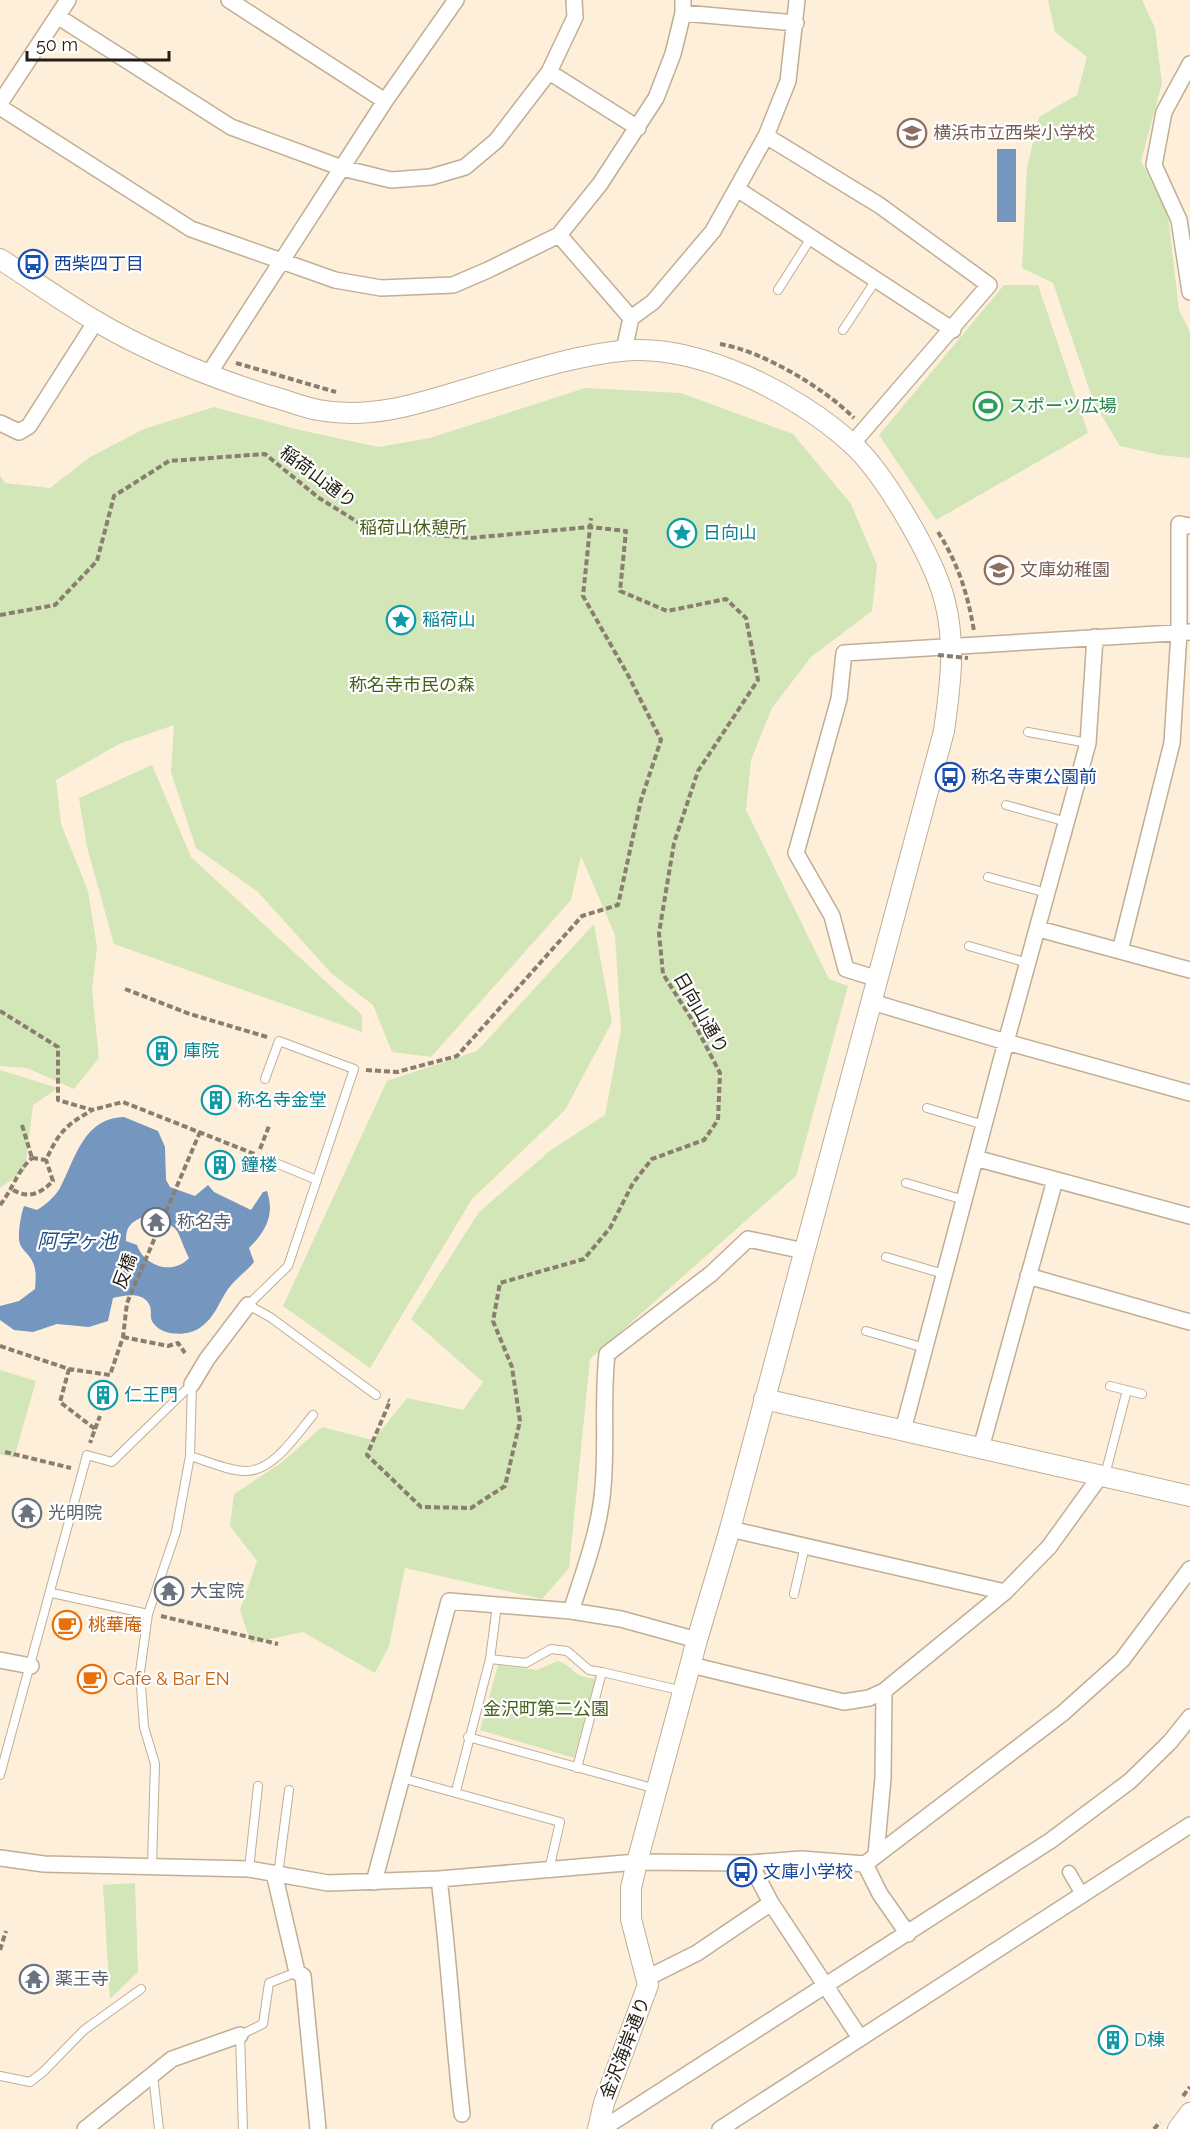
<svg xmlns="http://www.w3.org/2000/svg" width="1190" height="2129" font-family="Raleway,'Noto Sans JP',sans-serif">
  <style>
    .green { fill: #d2e6b8 }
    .water { fill: #7496bf; fill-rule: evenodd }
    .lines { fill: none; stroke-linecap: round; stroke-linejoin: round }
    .service-casing { stroke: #c0ae95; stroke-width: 10 }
    .pedestrian-casing { stroke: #c0ae95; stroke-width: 15 }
    .minor-casing { stroke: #c0ae95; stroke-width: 18 }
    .tertiary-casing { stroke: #c0ae95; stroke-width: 22 }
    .path { stroke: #897e6f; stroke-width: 4; stroke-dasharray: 6 3; stroke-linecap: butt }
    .service { stroke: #fff; stroke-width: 8 }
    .pedestrian { stroke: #fff; stroke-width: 12 }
    .minor { stroke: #fff; stroke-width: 15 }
    .tertiary { stroke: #fff; stroke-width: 20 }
    .path-bridge { stroke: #897e6f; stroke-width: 4; stroke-dasharray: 6 3; stroke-linecap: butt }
    .labels { text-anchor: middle; stroke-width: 4.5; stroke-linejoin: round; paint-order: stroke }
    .education-label { font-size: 18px; fill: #785e54; stroke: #fff; text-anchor: start }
    .transit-label { font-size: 18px; fill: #164399; stroke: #fff; text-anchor: start }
    .leisure-label { font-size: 18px; fill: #27864d; stroke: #fff; text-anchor: start }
    .street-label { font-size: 18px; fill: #241d14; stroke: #fff }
    .park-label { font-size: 18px; fill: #476119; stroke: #fff }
    .culture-label { font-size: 18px; fill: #0d838f; stroke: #fff; text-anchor: start }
    .worship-label { font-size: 18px; fill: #5b616d; stroke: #fff; text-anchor: start }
    .food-label { font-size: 18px; fill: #c56008; stroke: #fff; text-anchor: start }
    .water-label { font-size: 20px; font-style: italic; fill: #215085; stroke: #fff }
  </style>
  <rect width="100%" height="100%" fill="#feefda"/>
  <path class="green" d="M1048 0H1142L1155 28 1162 83 1141 161 1168 215 1179 310 1190 332V458L1160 455 1120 446 1094 403 1053 283 1022 268 1027 168 1039 117 1077 95 1087 57 1055 32Z
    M1004 285H1038L1088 433 936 520 879 435Z
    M585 388 681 393 793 434 851 504 877 565 872 611 811 657 772 708 751 760 746 810 829 979 848 986 796 1176 590 1359 569 1568 542 1599 405 1568 389 1646 375 1673 303 1632 251 1643 240 1610 257 1561 230 1526 234 1494 281 1463 322 1427 373 1440 407 1398 463 1410 483 1382 411 1319 479 1212 551 1150 605 1115 621 1030 615 935 581 856 571 900 431 1057 392 1052 373 1005 331 973 258 892 196 848 171 772 174 725 119 744 56 780 61 824 88 891 97 947 92 990 99 1058 74 1089 27 1068 0 1066V475L5 483 50 488 90 457 144 429 214 407 295 429 379 447 430 438Z
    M152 765 191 857 362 1015V1032L114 944 87 847 79 798Z
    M594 924 612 1022 565 1110 472 1199 370 1368 283 1306 387 1081 477 1051Z
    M0 1070 58 1088 33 1105 25 1170 0 1188Z
    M0 1370 36 1381 14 1458 0 1454Z
    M558 1661C576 1667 569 1676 596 1679L574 1758 480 1730 498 1665 537 1670Z
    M135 1883 138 1972 110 1999 103 1885Z"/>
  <path class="water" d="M997 149H1016V222H997Z
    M124 1117 158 1131 165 1147 166 1180 170 1187 195 1196 208 1185 214 1192 251 1210 263 1192 267 1191C275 1215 266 1231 249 1248L254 1262C246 1272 235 1279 228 1289 219 1302 215 1317 201 1327 190 1336 164 1337 154 1324 149 1319 152 1312 150 1306 144 1291 125 1295 113 1298L108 1321 89 1327 57 1324 33 1332 14 1330 0 1320V1306L19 1301 35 1289C36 1276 37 1266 29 1256 26 1252 22 1249 20 1244 17 1236 21 1214 24 1206L37 1210C45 1205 55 1197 60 1188 75 1160 83 1118 124 1117ZM145 1216C183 1229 173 1223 189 1258 173 1276 144 1266 137 1245L126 1241C126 1226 131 1222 145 1216Z"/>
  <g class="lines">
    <g class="service-casing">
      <path id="service" d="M778 290 811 238
        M843 330 876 280
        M1028 732 1088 743
        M1006 805 1067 822
        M988 877 1047 893
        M969 946 1028 963
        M265 1079 279 1041 354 1069 288 1266 248 1305 270 1317 376 1395
        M927 1108 984 1125
        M266 1159 317 1180
        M906 1183 964 1200
        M886 1257 944 1274
        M866 1331 925 1348
        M1110 1386 1142 1394
        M190 1456C207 1461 228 1471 245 1471 273 1472 297 1434 313 1415
        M1105 1475 1127 1390
        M52 1593 148 1614 140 1672 144 1727 155 1764 152 1865
        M794 1594 805 1546
        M148 1614 176 1532 190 1456 192 1384
        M490 1659 526 1663 551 1649 567 1651 589 1670 602 1672
        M468 1737 656 1789
        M577 1768 602 1672 683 1691
        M0 1775 87 1455 112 1462 192 1384
        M402 1778 560 1822 549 1870
        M456 1791 490 1659 497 1605
        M249 1869 258 1786
        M278 1875 289 1790
        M153 2075 159 2129
        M0 2076 30 2082 43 2072 84 2030 141 1989
        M243 2129 240 2035 263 2024 269 1983 297 1972"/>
    </g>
    <g class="pedestrian-casing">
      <path id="pedestrian" d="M1069 1872 1083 1896"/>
    </g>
    <g class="minor-casing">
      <path id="minor" d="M229 0 385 101
        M683 13 796 23
        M57 16 231 127 342 168 391 180 431 177 465 167 496 141 549 72 575 17 574 0
        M1190 64 1164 112 1154 165 1179 220 1190 292
        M549 72 638 128
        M0 103 68 0
        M0 107 191 229 335 280 381 288 453 285 488 270 559 235 600 184 656 98 673 54 683 13V0
        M766 136 879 205 989 285 852 444
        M737 189 953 330
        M559 235 631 318
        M624 350 631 318 653 302 713 231 766 136 788 81 797 0
        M208 375 385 101 456 0
        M0 423 19 432 29 426 96 321
        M1039 929 1190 970
        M1120 951 1172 743 1179 633V524L1190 526
        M878 979 846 969 832 916 796 853 839 699 844 653 1190 632
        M872 1002 1006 1042 1088 743 1095 637
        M975 1158 1190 1216
        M1028 1276 1190 1322
        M192 1384 207 1359 248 1305
        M903 1430 1006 1042 1190 1093
        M981 1448 1055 1180
        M730 1529 1005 1592
        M571 1611C584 1571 600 1529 603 1487 607 1443 602 1399 607 1354L712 1273 748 1239 804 1251
        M0 1660 31 1666
        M691 1665 844 1702 869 1698 884 1691 1005 1592 1049 1547 1101 1475
        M876 1855 883 1778 884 1691
        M0 1858 44 1864 249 1869 328 1883 439 1879 637 1862 750 1863 801 1859 865 1864 1063 1713 1122 1660 1190 1569
        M750 1863 771 1903 860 2038
        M865 1864 880 1894 908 1934
        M274 1873 297 1972 303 1976 318 2129
        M439 1879C449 1958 453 2036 462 2114
        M374 1882 449 1601 571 1611 621 1619 697 1640
        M645 1979 697 1953 771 1903
        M85 2129 172 2059 240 2035
        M602 2129 1050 1841 1130 1781 1170 1742 1190 1717
        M720 2129 1190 1825"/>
    </g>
    <g class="tertiary-casing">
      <path id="tertiary" d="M0 259C31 279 62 301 94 320 148 352 210 377 270 396 286 400 302 407 318 410 378 421 431 399 487 383 531 370 575 356 620 351 696 342 796 393 851 443 884 472 935 560 945 602 956 646 950 687 944 731L730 1529 697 1640 637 1862 631 1888V1919L648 1985 604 2103 598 2129
        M764 1399 1190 1496
        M1178 2129 1190 2113"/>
    </g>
    <path class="path" d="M720 344C762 351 823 387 854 418
      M236 363 336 392
      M938 532C958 563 968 595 974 631
      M0 615 55 605 97 561 114 496 169 461 265 454 319 498 369 529 470 538 590 527 626 531 620 591 667 611 726 599 746 618 758 680 698 771 674 843 659 933 663 974 694 1023 720 1073 718 1120 704 1140 652 1159 633 1183 610 1228 584 1259 500 1283 493 1321 512 1367 520 1421 505 1486 471 1508 421 1507 367 1455 390 1401 388 1400
      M125 989 190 1014 267 1037
      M0 1011 58 1047V1100L92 1110 123 1102 257 1155
      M366 1070 397 1072 457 1056 582 916 618 905 641 800 661 740 628 675 583 596 591 518
      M22 1125 32 1158
      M260 1149 269 1126
      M32 1158 46 1160C58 1134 65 1125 91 1111
      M215 1178 217 1173
      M13 1190C29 1199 40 1194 53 1181L46 1160
      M0 1205C13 1189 17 1171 32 1158
      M123 1337 168 1346 178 1343 185 1353
      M0 1346 69 1369 110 1375 123 1337 127 1303 200 1132
      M69 1369 60 1402 95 1429 90 1443
      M95 1429 100 1416
      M5 1452 71 1468
      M161 1616 278 1644
      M0 1950 6 1931
      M1183 2096 1190 2087
      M1154 2129 1160 2122"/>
    <use href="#service" class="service"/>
    <use href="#pedestrian" class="pedestrian"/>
    <use href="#minor" class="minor"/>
    <use href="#tertiary" class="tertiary"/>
    <path class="path-bridge" d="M938 655 968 658"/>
  </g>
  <defs>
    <g id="school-ring" transform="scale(1.5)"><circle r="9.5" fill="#fff" stroke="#8d6e63" stroke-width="1.5"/><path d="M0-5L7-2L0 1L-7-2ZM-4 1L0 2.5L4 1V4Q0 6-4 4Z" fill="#8d6e63"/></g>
    <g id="bus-ring" transform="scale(1.5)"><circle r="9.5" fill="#fff" stroke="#1a4fb4" stroke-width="1.5"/><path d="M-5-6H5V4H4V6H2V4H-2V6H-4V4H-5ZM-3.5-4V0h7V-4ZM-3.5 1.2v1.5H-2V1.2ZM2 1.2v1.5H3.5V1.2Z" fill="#1a4fb4"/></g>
    <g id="stadium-ring" transform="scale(1.5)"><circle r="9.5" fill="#fff" stroke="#2e9e5b" stroke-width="1.5"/><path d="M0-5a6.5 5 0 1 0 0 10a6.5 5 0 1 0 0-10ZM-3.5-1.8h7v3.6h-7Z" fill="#2e9e5b"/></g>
    <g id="sight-ring" transform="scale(1.5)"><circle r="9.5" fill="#fff" stroke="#0f9aa8" stroke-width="1.5"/><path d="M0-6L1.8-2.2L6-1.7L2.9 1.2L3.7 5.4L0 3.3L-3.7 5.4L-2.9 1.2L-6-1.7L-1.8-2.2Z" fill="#0f9aa8"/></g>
    <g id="building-ring" transform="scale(1.5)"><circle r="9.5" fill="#fff" stroke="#0f9aa8" stroke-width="1.5"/><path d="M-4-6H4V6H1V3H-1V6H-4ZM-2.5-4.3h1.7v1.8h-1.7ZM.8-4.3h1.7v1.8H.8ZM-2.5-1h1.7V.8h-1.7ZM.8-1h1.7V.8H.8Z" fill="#0f9aa8"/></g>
    <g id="temple-ring" transform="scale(1.5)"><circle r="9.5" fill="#fff" stroke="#6b7280" stroke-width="1.5"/><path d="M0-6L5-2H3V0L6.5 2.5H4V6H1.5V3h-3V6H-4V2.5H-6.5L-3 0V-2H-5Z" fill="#6b7280"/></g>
    <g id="cafe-ring" transform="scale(1.5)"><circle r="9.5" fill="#fff" stroke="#e8710a" stroke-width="1.5"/><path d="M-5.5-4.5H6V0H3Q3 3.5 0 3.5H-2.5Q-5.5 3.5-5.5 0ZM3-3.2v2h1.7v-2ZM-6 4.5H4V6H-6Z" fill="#e8710a"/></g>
  </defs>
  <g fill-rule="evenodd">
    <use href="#school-ring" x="912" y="133"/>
    <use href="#bus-ring" x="33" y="264"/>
    <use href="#stadium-ring" x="988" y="406"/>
    <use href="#sight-ring" x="682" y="533"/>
    <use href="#school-ring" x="999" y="570"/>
    <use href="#sight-ring" x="401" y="620"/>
    <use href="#bus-ring" x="950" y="777"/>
    <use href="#building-ring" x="162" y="1051"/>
    <use href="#building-ring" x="216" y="1100"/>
    <use href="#building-ring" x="220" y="1165"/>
    <use href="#temple-ring" x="156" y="1222"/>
    <use href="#building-ring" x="103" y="1395"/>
    <use href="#temple-ring" x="27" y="1513"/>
    <use href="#temple-ring" x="169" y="1591"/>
    <use href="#cafe-ring" x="67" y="1625"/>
    <use href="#cafe-ring" x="92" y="1679"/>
    <use href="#bus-ring" x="742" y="1872"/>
    <use href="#temple-ring" x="34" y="1979"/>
    <use href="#building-ring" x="1113" y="2040"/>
  </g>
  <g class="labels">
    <g class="education-label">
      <text x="933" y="139">横浜市立西柴小学校</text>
      <text x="1020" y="576">文庫幼稚園</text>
    </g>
    <g class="transit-label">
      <text x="54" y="270">西柴四丁目</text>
      <text x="971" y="783">称名寺東公園前</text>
      <text x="763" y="1878">文庫小学校</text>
    </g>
    <g class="leisure-label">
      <text x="1009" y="412">スポーツ広場</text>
    </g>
    <g class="street-label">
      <text transform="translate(318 477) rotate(37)" y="6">稲荷山通り</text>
      <text transform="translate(701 1013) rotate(60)" y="6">日向山通り</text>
      <text transform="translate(125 1271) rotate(-69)" y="6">反橋</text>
      <text transform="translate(625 2048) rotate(-69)" y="6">金沢海岸通り</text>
    </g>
    <g class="park-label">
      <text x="413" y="534">稲荷山休憩所</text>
      <text x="412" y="691">称名寺市民の森</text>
      <text x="546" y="1715">金沢町第二公園</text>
    </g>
    <g class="culture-label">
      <text x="703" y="539">日向山</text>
      <text x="422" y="626">稲荷山</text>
      <text x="183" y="1057">庫院</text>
      <text x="237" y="1106">称名寺金堂</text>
      <text x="241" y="1171">鐘楼</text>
      <text x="124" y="1401">仁王門</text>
      <text x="1134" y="2046">D棟</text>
    </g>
    <g class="worship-label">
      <text x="177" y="1228">称名寺</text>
      <text x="48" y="1519">光明院</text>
      <text x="190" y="1597">大宝院</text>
      <text x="55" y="1985">薬王寺</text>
    </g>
    <g class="food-label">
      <text x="88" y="1631">桃華庵</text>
      <text x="113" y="1685">Cafe &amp; Bar EN</text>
    </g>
    <g class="water-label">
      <text x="77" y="1248">阿字ヶ池</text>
    </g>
  </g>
  <path d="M27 51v9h142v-9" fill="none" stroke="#241d14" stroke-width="3"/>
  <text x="36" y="51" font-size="18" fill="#241d14" stroke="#ffffff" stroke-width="4.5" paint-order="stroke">50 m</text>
</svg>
